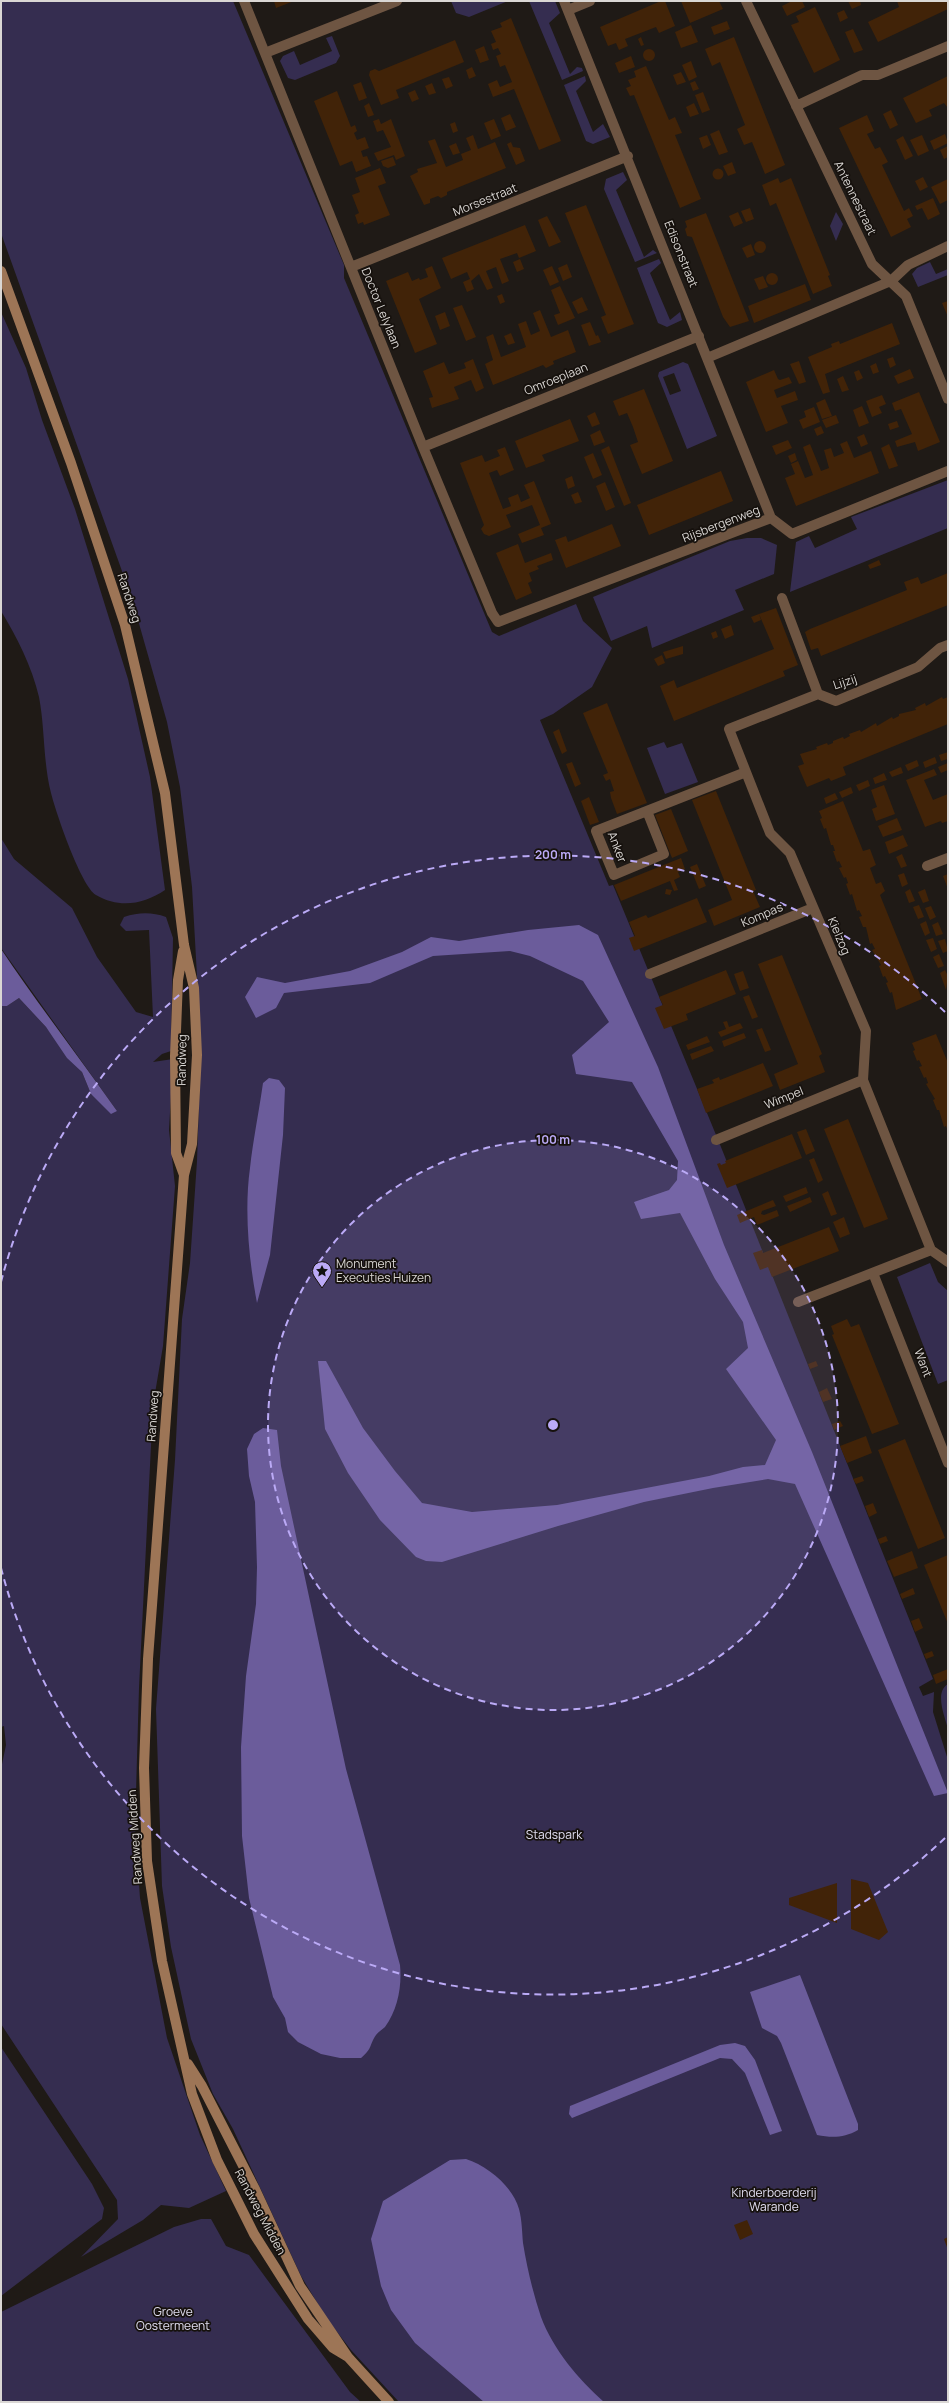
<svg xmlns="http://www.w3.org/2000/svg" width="949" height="2403" font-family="Manrope,sans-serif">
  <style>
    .green { fill: #352d50; fill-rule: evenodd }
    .water { fill: #6b5c9b }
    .building { fill: #412308 }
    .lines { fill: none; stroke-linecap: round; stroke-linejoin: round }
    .street { stroke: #6e5542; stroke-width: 10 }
    .secondary { stroke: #9d7556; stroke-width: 10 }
    .ring { fill: none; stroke: #bbaaf6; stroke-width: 2; stroke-dasharray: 7 5 }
    .labels { text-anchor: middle; stroke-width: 3.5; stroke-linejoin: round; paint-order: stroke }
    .street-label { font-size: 12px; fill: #dad7d4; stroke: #16110d }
    .poi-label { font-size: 12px; fill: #dad7d4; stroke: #16110d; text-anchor: start }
    .park-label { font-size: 12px; fill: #e0ddf0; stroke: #16110d }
    .centre { fill: #bbaaf6; stroke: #16110d; stroke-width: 2 }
    .ring-label { font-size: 12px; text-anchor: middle; font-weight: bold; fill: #bbaaf6; stroke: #16110d; stroke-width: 3.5; stroke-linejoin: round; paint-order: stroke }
  </style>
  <rect width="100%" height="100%" fill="#1f1a16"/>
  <path class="green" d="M1 1H233L344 265V278L492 632 499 636 576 604 583 621 612 648 592 687 553 714 540 720 609 886 613 885 721 1147 933 1679 919 1687 923 1696 934 1692 933 1712 948 1760V2402H399L351 2350 327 2319 301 2276 233 2129 213 2094 191 2039 171 1947 162 1886 156 1709 175 1460 182 1319 190 1263 197 1161 201 1047 192 887 180 787 167 722 132 599 1 233Z
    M451 1H508L469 17 456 13Z
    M529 1H555L560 13 549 23 570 74 577 67 582 68 583 71 562 80Z
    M332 36 340 56 336 63 295 80 288 78 280 61 283 56 294 51 300 65 332 51 326 38Z
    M585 76 586 81 576 91 593 132 603 124 610 137 593 144 586 141 564 85Z
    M623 172 627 180 616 190 644 257 653 250 657 253 635 262 604 189 606 179Z
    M836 212 843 224 836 241 830 226Z
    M659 259 661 263 650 273 670 320 680 312 682 320 667 327 658 323 637 268Z
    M930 262 936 274 948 269V275L918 287 912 274 917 268Z
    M1 312 26 368 42 420 75 509 128 679 150 777 165 890C144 904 120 909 96 895 81 886 56 813 51 793 43 762 45 728 39 697 32 667 17 637 1 611Z
    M683 362 688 364 717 436 687 449 658 376 659 372ZM674 373 681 391 670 395 663 377Z
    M948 480V528L790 592 796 542 809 536 815 548 857 529 851 517Z
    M747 538H761L777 545 774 574 735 590 744 610 652 648 647 626 611 641 593 597 730 541Z
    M664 742 667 748 682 743 698 782 665 794 647 748Z
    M1 838 14 859 72 908 97 957 136 1012 153 1017 149 930 126 931 120 925 124 917C139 912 152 912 166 917L173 938 171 1051 162 1054 153 1062 173 1059 169 1130 175 1186 163 1346 153 1405 139 1688 135 1827 140 1898 167 2038 200 2135 226 2191 189 2208 161 2205 143 2220 81 2257 118 2219 117 2200 1 2024V1769L6 1745 4 1726 1 1727V1006H7L19 998 46 1027 82 1072 91 1094 117 1111 1 948Z
    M930 1263 938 1282 948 1291V1380L938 1384 897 1277Z
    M948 1684V1729C945 1717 934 1692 948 1684Z
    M1 2047 92 2184 104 2208 102 2219 1 2296Z
    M201 2219H211L226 2246 249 2255 350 2392 361 2402H1V2312L174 2227Z"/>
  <path class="water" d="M579 925 598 935 658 1067 724 1245 812 1452 948 1793 934 1796 795 1484 768 1479 713 1488 644 1502 558 1526 442 1562 426 1561 416 1557 380 1520 348 1473 325 1429 318 1361H326L363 1428 395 1471 422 1503 472 1512 557 1505 709 1476 743 1467 765 1465 776 1440 726 1369 748 1348 743 1322 715 1279 680 1213 641 1219 634 1202 669 1190 677 1180 678 1161 632 1082 576 1074 572 1055 609 1022 583 981 530 956 510 951 433 956 370 983 284 993 276 1008 256 1018 245 997 257 977 285 983 350 971 402 952 431 937 459 941 528 930Z
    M1 949C38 1004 79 1057 117 1111L111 1114 91 1094 82 1072 67 1058 46 1027 19 998 7 1006H1Z
    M269 1078 279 1080 285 1088 283 1135 270 1255 257 1303C249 1261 244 1211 250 1168 253 1140 259 1112 263 1083Z
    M263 1428 277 1430 281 1466 346 1769 400 1965C402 1986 398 2009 385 2027 382 2030 378 2032 376 2035 369 2045 373 2048 361 2058H340L321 2054 298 2042 288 2032 285 2018 273 1997 249 1898 242 1836 241 1747 246 1676 256 1604 257 1567 255 1502 249 1476 247 1449 254 1434Z
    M800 1975 858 2124V2130C844 2138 832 2138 817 2135L781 2043 777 2036 762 2028 750 1992Z
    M735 2043 745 2046 755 2060 782 2131 770 2135 745 2073 732 2059 720 2058 572 2118 569 2114 570 2106 720 2045Z
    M466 2159C488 2166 513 2187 519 2209 522 2220 522 2232 523 2243 527 2268 533 2293 541 2317 553 2349 578 2379 604 2402H484L415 2343 391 2310 381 2286 371 2239 383 2201 450 2160Z"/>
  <path class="building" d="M274 1H294L276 8Z
    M661 1H665L675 26 659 33 656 27 625 39 628 46 619 50 616 43 608 46 600 27Z
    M681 1H719L723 9 690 23Z
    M792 1H802L805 7 787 16 782 6Z
    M848 1H860L861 5 852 9Z
    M897 1H948V9L878 42 868 22 899 7Z
    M815 7 840 60 814 73 791 25 799 22 796 16Z
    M844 10 848 18 840 22 837 13Z
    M511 18 561 141 539 150 514 89 493 97 488 84 497 80 500 87 512 82 505 65 500 67 496 56 501 54 498 48 493 50 491 44 496 42 491 31 502 27 500 23Z
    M727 21 730 29 714 35 711 27Z
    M691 25 698 42 681 48 675 32Z
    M853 29 863 50 854 53 845 32Z
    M641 37 644 45 641 46 638 39Z
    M734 37 785 165 765 174 752 142 744 145 737 129 745 125 720 62 712 66 705 49Z
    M455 40 464 62 396 90 399 98 381 105 369 75 370 71 375 69 379 71Z
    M484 46 489 60 480 63 475 50Z
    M643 55a6 6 0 1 1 12 0a6 6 0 1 1-12 0Z
    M631 56 635 67 619 73 615 63Z
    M691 61 697 77 689 81 682 65Z
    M646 66 669 120 675 117 682 133 675 135 701 199 680 208 634 95 630 96 626 88 631 86 628 80 636 77 634 71Z
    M472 67 476 76 469 79 466 70Z
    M681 72 686 82 677 85 673 75Z
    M948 76V108L944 103 929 110 932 116 916 123 903 98Z
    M449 77 453 86 446 89 442 79Z
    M695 81 699 89 693 91 690 83Z
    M361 82 367 98 359 101 353 85Z
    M432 83 436 93 429 95 425 86Z
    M415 90 419 99 412 102 408 93Z
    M337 91 351 127 355 125 357 131 354 133 357 140 365 137 369 148 361 151 363 157 367 156 371 166 356 172 352 161 340 166 314 101Z
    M703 92 710 110 702 113 695 95Z
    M369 103 374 115 368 117 364 106Z
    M694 103 699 114 690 117 686 107Z
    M891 110 898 125 890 129 883 114Z
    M510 114 516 127 506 131 501 118Z
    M867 115 874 131 867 134 875 149 880 147 888 162 882 165 904 211 909 208 913 216 907 219 911 227 891 237 839 128Z
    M379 119 381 124 391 119 405 156 396 160 394 155 378 161 374 153 391 147 383 130 377 132 373 121Z
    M494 119 501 136 491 140 484 123Z
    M455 122 458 131 453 133 450 124Z
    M719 130 728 152 719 155 710 134Z
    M945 134 948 143 934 150 930 141Z
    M473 135 478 149 495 142 506 168 447 192V195L441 198 438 196 430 199V203L424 205 410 176 418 172 417 169 437 163 428 141 435 139 446 167 463 160 461 154 471 150 466 138Z
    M707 135 711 145 703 149 699 138Z
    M922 135 929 151 918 156 910 140Z
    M903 136 913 156 905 160 896 140Z
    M511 142 513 147 520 148 525 161 516 165 507 144Z
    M456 143 460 153 453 155 449 146Z
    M948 146V157L944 159 940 150Z
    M393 157 396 165 388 168 383 166 381 161Z
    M732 162 736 173 728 176 723 166Z
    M380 168 386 183 378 186 390 215 364 225 363 222 358 224 355 215 359 213 352 195 360 192 355 178Z
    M712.5 174a5.5 5.5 0 1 1 11 0a5.5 5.5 0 1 1-11 0Z
    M923 177 928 187 920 191 915 181Z
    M778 178 780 183 791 178 830 275 828 276 832 286 813 294 776 203 770 206 762 185Z
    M948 179V200L940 204 931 187Z
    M933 198 940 214 928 220 922 208 917 210 915 206Z
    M586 205 634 324 608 334 601 317 606 315 565 213Z
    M750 208 754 219 746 222 741 211Z
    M738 212 743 223 734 227 729 216Z
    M706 213 749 321 730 327 723 317 692 237 687 236 685 229 687 227 685 221Z
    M547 216 561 242 549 247 538 220Z
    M525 225 536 251 519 258 517 253 500 259 509 281 502 284 496 267 486 271 493 288 487 290 479 274 471 281 474 289 467 292 463 282 470 279 467 272 451 279 442 258Z
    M754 247a6 6 0 1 1 12 0a6 6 0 1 1-12 0Z
    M751 244 755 255 747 258 742 248Z
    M520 259 524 269 517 272 513 262Z
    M567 264 572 277 563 281 558 268Z
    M432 266 441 288 419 299 437 344 415 353 386 281 408 272 412 281 419 278 420 280 428 277 425 269Z
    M552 266 559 282 550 286 543 270Z
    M766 279a6 6 0 1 1 12 0a6 6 0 1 1-12 0Z
    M763 276 768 287 759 290 754 279Z
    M805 284 811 300 754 323 748 306Z
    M560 286 575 318 558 325 554 315 560 313 551 290Z
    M502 294 505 302 500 304 497 296Z
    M582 297 588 310 578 314 572 302Z
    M948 301V317L942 303Z
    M462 305 476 337 466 341 453 308Z
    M540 310 551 337 568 330 576 352 553 361 554 364 546 368 543 365 493 385 485 364 493 360 486 337 493 334 501 357 526 347 518 324 526 321 531 335 540 331 533 313Z
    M445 312 450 326 440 330 435 316Z
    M590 322 596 336 598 335 601 342 589 346 581 325Z
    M892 323 900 344 825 374 830 392 823 394 808 357 832 347 831 344 839 341 840 344Z
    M511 333 515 343 508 345 504 336Z
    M893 357 896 365 890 368 887 359Z
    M473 359 484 388 476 392 471 380 454 387 459 399 432 408 429 398 433 397 423 371 444 362 449 374 466 368 464 363Z
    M799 361 806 382 799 384 790 364Z
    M876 363 879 372 873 374 870 366Z
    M910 369 914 378 898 384 894 376Z
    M774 370 778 379 780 380 789 377 792 383 774 390 777 398 795 391 798 400 781 406 788 423 766 432 746 382Z
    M859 370 863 378 857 381 854 372Z
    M843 376 849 390 842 392 837 379Z
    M644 389 673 461 642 474 630 445 638 442 633 427 627 413 619 416 613 401Z
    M919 392 940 442 918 451 915 442 897 447 895 441 912 434 901 409 895 411 892 403Z
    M882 395 886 404 879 407 882 413 872 417 866 401Z
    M825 399 832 416 822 419 816 403Z
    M862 406 869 423 859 427 853 410Z
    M814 407 820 422 803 429 799 420 806 417 804 411Z
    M595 412 600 424 592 427 587 416Z
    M836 415 839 423 826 428 822 420Z
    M570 419 579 441 542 455 545 461 526 468 515 441Z
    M897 421 899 427 890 430 888 424Z
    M821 426 824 433 817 436 814 429Z
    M600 430 605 442 594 446 590 435Z
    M864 434 868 444 861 447 857 437Z
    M788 440 792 448 776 455 772 446Z
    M847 441 854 458 871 451 879 473 796 506 785 478 795 474 791 464 798 461 805 478 813 475 803 447 810 444 821 471 829 468 824 450 831 448 834 457 844 453 840 444Z
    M889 444 898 466 889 469 881 448Z
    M609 446 631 503 624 506 601 450Z
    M505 447 514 470 500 476 497 470 489 473 503 509 511 506 508 498 518 494 521 502 530 498 524 485 534 481 551 524 541 528 544 535 522 543 518 534 540 525 532 505 506 515 511 527 489 536 484 534 481 529 484 525 460 463 482 455 485 462 500 456 497 450Z
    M593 453 602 475 593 479 584 457Z
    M795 453 797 460 791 463 788 456Z
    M721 471 733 501 649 535 637 505Z
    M572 476 575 486 568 489 565 479Z
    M605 482 615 507 606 511 596 486Z
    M578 492 582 502 575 504 571 495Z
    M612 524 621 546 566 568 555 540 566 536 568 542Z
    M518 544 525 563 551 553 553 560 537 566 539 569 529 573 532 581 528 583 532 593 516 600 496 553Z
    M879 560 881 565 870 569 868 565Z
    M948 573V605L821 656 818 648 811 650 805 632 810 629 907 590 904 582 918 577 921 584Z
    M776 608 798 665 783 671 785 676 674 721 660 686 674 680 677 688 774 649 759 614Z
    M759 614 761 620 754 623 751 617Z
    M731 625 734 635 725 639 721 629Z
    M716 631 718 637 713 639 711 633Z
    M683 646V654L666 659 663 652Z
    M662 655 665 663 658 666 654 659Z
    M942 697 943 699 948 697V724L843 767 846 775 831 781 829 778 807 787 798 766 804 764 800 754 817 749 816 747 827 743 828 745 833 743V741L843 737 844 739 850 736 849 734 860 730 861 732 876 723 877 726 892 717 893 719 899 716V714L916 710 915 708 925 703 926 706Z
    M607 703 647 803 617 814 611 798 610 792 614 791 610 779 606 781 603 775 608 773 583 713Z
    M559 729 567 751 562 754 553 732Z
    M948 752V759L941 761 939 755Z
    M935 757 937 763 925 768 923 762Z
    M917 760 919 766 908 771 905 765Z
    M572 762 581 784 575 787 566 764Z
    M948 763V770L941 773 938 767Z
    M901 767 903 773 892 777 889 772Z
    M934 769 937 775 924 780 933 800 948 794V821L942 823 941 821 925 827 906 780Z
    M884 773 887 780 875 784 873 778Z
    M868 780 870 786 859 791 856 785Z
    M884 785 895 814 876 821 872 809 877 807 871 790Z
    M851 787 853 793 842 798 839 792Z
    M716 791 756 890 753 891 760 907 714 926 708 910 732 900 692 800Z
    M835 793 838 799 826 804 824 798Z
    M589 797 599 822 590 825 581 801Z
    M843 801 863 851 870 849 876 865 870 868 876 884 881 882 885 891 880 895 922 999 896 1010 892 992 890 993 886 983 888 982 885 976 883 977 879 966 881 965 872 950 875 949 872 943 870 944 866 927H863L859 917 862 916 859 910 857 911 852 894 850 895 846 884 848 883 846 877 844 878 839 868 842 867 839 861 837 862 833 851H835L833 845H831L826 828 824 829 820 819 822 818 819 811Z
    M671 809 688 851 672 858 655 815Z
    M897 818 902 830 883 837 878 826Z
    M903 835 908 846 889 854 885 842Z
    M902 854 907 866 901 868 896 857Z
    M681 858 685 869 678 872 680 877 674 880 678 890 674 891 670 881 621 901 614 885Z
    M697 864 706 886 699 889 690 867Z
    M904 873 908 884 902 887 898 875Z
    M948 874V889L943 876Z
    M666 889 672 890 670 895 665 894Z
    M910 889 915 901 909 903 905 892Z
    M925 889 929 901 923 903 918 892Z
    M697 898 707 922 634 951 629 938 635 936 629 922 646 915 648 918Z
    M919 905 924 917 918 919 913 907Z
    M931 906 936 917 930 920 925 908Z
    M926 921 930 933 925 936 920 924Z
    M938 922 943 934 936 936 932 925Z
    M933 938 937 949 931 952 926 940Z
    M945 939 948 951 943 953 938 941Z
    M939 954 944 966 938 968 933 957Z
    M782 955 822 1054 819 1056 825 1072 780 1090 774 1074 798 1064 758 964Z
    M726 970 736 994 686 1014 688 1020 664 1029 655 1008 663 1005 659 997Z
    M945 970 948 976 946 990 940 973Z
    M743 971 749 988 740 991 734 974Z
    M749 995 758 1017 752 1019 743 997Z
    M727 1021 729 1027 740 1023 743 1028 721 1037 718 1032 726 1029 723 1022Z
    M762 1028 771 1050 765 1052 756 1030Z
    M744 1033 746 1038 724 1047 722 1041Z
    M936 1034 948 1063V1131L946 1126 944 1127 939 1110H937L933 1100 935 1099 926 1084 928 1083 926 1077 924 1078 919 1067 922 1066 919 1060 917 1061 913 1051 915 1050 912 1043Z
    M707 1036 710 1042 688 1050 686 1045Z
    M711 1046 714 1051 692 1060 690 1054Z
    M763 1063 773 1086 706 1113 697 1089 714 1083 712 1080 719 1077 720 1080Z
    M848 1119 888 1219 864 1228 824 1129Z
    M806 1129 815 1151 806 1155 797 1132Z
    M792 1134 802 1158 727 1188 717 1164 720 1163 721 1165 726 1163 725 1161Z
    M814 1158 823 1180 818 1183 809 1160Z
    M806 1187 808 1193 786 1202 783 1196Z
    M828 1191 837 1214 831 1216 822 1194Z
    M810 1197 812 1202 790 1212 787 1206Z
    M773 1200 776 1206 762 1211 761 1214 764 1215 777 1210 779 1216 757 1225 754 1217 740 1223 737 1215Z
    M844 1217 850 1234 840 1238 833 1222Z
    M829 1227 839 1251 772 1277 768 1267 760 1270 753 1253 762 1250 763 1253Z
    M847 1319 851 1327 859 1324 899 1424 872 1434 832 1335 834 1334 831 1326Z
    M816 1361 818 1366 810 1369 808 1364Z
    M827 1388 832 1399 823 1402 819 1392Z
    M840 1421 843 1426 834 1430 832 1424Z
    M866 1436 872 1453 847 1463 840 1446Z
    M905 1439 945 1538 918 1549 878 1450Z
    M862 1476 864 1481 856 1484 853 1479Z
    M873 1503 877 1513 869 1517 865 1506Z
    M886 1536 888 1541 880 1544 878 1539Z
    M912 1551 918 1568 894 1577 887 1561Z
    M948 1555V1624L924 1565Z
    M913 1588 915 1594 902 1599 900 1594Z
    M919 1618 923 1628 915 1632 911 1621Z
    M932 1651 934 1656 926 1659 924 1654Z
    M948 1669V1679L936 1684 933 1675Z
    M851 1879 868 1883 888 1932 879 1940 851 1929Z
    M837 1883V1923L789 1905V1898Z
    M747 2220 753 2234 740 2240 734 2225Z
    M948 2237V2250L944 2239Z"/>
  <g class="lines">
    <path class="street" d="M244 1 423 447 492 613 498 622 771 518 792 534 948 471
      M564 1 771 518
      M746 1 872 264 906 296 948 399
      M568 10 590 1
      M265 53 397 1
      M796 106 862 75H878L948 46
      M351 267 628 156
      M707 358 891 281 908 265 948 246
      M423 447 699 336
      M782 598 818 694 836 701 918 667 940 648 948 645
      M818 694 729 729 770 833 790 853 866 1031 863 1080 931 1250
      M647 811 664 854 614 875 596 831 746 772
      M927 866 948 858
      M650 974 813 908
      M716 1140 863 1080
      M931 1250 948 1262
      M873 1273 948 1463
      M798 1302 931 1250"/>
    <path class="secondary" d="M1 271 71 463 125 625 165 793 184 945 194 988 197 1055 192 1144 184 1175 148 1659 144 1768 147 1861 162 1961 192 2094 217 2160 254 2234 308 2319 333 2348 348 2357
      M183 951 178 980 175 1056 176 1153 184 1175
      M188 2064 202 2086 255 2189 300 2286 348 2357 389 2402"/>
  </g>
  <circle cx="553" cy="1425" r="285" fill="#bbaaf6" fill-opacity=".12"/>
  <g class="ring">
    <circle cx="553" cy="1425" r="285"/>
    <path d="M945 1838A570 570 0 0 1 1 1568M1 1282A570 570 0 0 1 945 1012"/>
  </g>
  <defs>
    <g id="sight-pin" transform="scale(1)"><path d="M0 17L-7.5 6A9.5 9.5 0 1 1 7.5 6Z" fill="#bbaaf6" stroke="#16110d"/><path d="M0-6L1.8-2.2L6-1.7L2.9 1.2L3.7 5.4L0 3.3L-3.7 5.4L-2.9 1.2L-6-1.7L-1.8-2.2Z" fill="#111"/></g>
  </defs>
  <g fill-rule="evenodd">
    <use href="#sight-pin" x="322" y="1271"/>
  </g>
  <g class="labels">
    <g class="street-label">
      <text transform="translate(855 198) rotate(64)" y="4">Antennestraat</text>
      <text transform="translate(485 200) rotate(-22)" y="4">Morsestraat</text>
      <text transform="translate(681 254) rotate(68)" y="4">Edisonstraat</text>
      <text transform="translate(381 308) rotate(68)" y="4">Doctor Lelylaan</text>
      <text transform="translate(556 379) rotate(-22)" y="4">Omroeplaan</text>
      <text transform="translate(721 524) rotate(-21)" y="4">Rijsbergenweg</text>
      <text transform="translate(129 598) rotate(72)" y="4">Randweg</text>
      <text transform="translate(845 682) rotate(-18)" y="4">Lijzij</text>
      <text transform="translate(617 847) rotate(69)" y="4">Anker</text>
      <text transform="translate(762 915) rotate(-23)" y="4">Kompas</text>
      <text transform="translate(839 936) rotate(67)" y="4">Kielzog</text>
      <text transform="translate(182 1060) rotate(-89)" y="4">Randweg</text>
      <text transform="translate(784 1098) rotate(-22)" y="4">Wimpel</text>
      <text transform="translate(923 1363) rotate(69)" y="4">Want</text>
      <text transform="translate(153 1416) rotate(-86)" y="4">Randweg</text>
      <text transform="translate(135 1837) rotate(-94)" y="4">Randweg Midden</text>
      <text transform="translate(260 2212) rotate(62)" y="4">Randweg Midden</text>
    </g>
    <g class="poi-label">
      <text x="336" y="1268">Monument<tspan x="336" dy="14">Executies Huizen</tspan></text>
    </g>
    <g class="park-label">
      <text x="554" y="1839">Stadspark</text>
      <text x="774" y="2197">Kinderboerderij<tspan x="774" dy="14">Warande</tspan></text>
      <text x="173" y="2316">Groeve<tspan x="173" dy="14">Oostermeent</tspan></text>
    </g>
  </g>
  <circle cx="553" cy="1425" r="6" class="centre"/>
  <g class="ring-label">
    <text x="553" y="859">200 m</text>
    <text x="553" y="1144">100 m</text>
  </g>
  <rect width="949" height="2403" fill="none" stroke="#dad7d4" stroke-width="4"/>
</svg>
